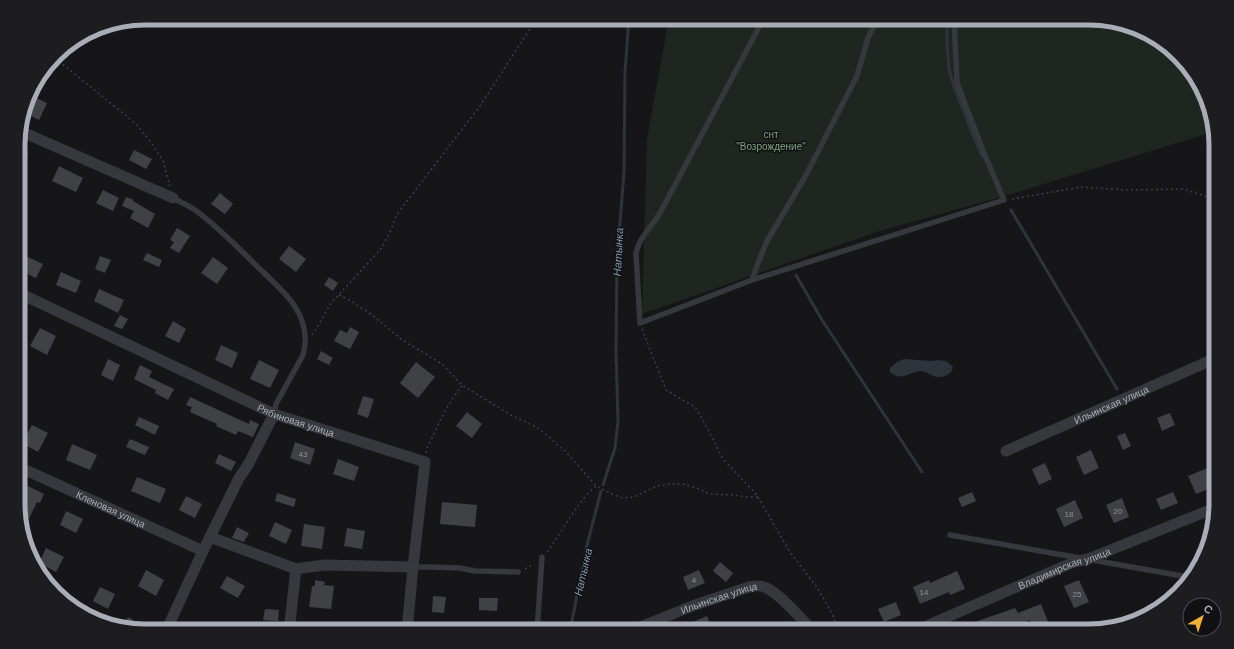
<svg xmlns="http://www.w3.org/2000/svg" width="1234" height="649" font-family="Arial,sans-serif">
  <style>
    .green { fill: #1e261f }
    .water { fill: #2c353c }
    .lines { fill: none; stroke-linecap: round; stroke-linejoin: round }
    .stream { stroke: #2c353c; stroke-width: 3 }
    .building { fill: #404145 }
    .path { stroke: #3d3f44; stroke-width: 1.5; stroke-dasharray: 2 3; stroke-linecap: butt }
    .lane { stroke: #37383d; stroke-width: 5.5 }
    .street { stroke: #37383d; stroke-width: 11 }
    .labels { text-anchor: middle; stroke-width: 3; stroke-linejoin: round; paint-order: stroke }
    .number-label { font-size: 8px; fill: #8e929b }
    .park-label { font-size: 10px; fill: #7fa381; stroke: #111113 }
    .street-label { font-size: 10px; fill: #a8adb8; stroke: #111113 }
    .water-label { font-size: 11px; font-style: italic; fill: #7f9bb3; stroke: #111113 }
    .rim { fill: none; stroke: #a8adb8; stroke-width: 5 }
  </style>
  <rect width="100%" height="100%" fill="#161618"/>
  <path class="green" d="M669 18H1089L1145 31 1194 74 1215 130 1200 136 998 198 879 231 642 314 647 139Z"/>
  <path class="water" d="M904 359 931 361 938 360 946 361 953 367C952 372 949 374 945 376 931 380 931 371 920 371 908 372 902 382 890 372V368L897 362Z"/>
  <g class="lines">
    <path class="stream" d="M947 18V44L949 69 952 81 973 135 982 156
      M1011 210 1117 389
      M796 275 822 320 922 472
      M603 485 615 448 618 421 616 351 617 260 624 172 625 71 629 18
      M570 631 586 549 601 491"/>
  </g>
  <path class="building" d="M32 96 47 103 39 120 25 113Z
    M18 149 28 154 18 174Z
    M134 150 152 159 146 169 129 160Z
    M59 166 83 178 76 192 52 181Z
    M103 190 119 198 113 211 96 203Z
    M220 193 233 204 225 214 211 204Z
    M126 197 134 200 133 201 155 214 148 228 130 218 134 211 122 206Z
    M177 228 190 236 179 253 170 248 174 242 170 240Z
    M289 246 306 259 296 272 279 259Z
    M19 253 43 264 36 278 19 270Z
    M147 253 162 260 159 267 143 260Z
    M100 256 111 260 105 273 95 269Z
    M213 257 228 268 217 284 201 273Z
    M61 272 81 281 76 293 56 285Z
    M329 277 338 283 333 291 324 285Z
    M99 289 124 300 118 313 94 301Z
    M120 315 128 319 122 329 114 326Z
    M173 321 186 329 179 343 165 336Z
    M350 327 359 332 350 349 334 341 340 330 347 333Z
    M40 328 56 336 47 355 30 346Z
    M221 345 238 353 232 368 215 360Z
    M321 351 333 358 329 365 317 359Z
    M108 359 120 365 113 381 101 375Z
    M259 360 279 370 270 388 250 379Z
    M416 362 435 377 418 398 400 383Z
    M140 365 152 371 149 377 174 389 168 400 155 393 156 390 134 379Z
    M363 396 374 399 368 418 357 414Z
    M190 397 249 424 250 420 259 424 253 437 238 431 236 435 216 426 217 424 190 412 192 407 186 405Z
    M467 412 482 424 472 438 456 426Z
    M1170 413 1175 425 1162 431 1157 418Z
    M139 417 159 426 155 435 135 425Z
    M32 425 48 433 38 452 22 443Z
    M1125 433 1131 446 1123 450 1117 436Z
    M130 439 149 447 145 455 126 447Z
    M295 442 315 449 310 465 290 458Z
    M72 444 97 455 90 470 66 460Z
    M1091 450 1099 468 1084 475 1076 457Z
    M219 454 236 462 231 471 215 463Z
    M338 459 359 467 354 481 333 474Z
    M1045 463 1052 479 1039 485 1032 469Z
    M1212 466 1216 477V486L1196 494 1188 476Z
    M137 477 166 489 160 503 131 491Z
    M28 486 44 494 40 503 37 502 26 525 19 521V506Z
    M972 492 976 501 962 507 958 498Z
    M1173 492 1178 503 1161 510 1156 499Z
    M277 493 296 499 294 507 275 501Z
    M186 496 202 504 195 518 179 510Z
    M1122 498 1129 517 1114 523 1106 505Z
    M1075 500 1083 518 1064 527 1056 509Z
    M442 502 477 505 475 527 440 524Z
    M66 511 83 519 76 533 60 525Z
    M275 522 292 530 286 544 269 536Z
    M304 524 325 527 322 549 301 546Z
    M237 527 249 533 244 542 232 538Z
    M347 528 365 531 362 549 344 546Z
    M46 548 64 557 56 572 39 563Z
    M720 562 733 573 726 582 713 571Z
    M146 570 164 580 156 596 138 586Z
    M699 570 705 583 688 590 683 577Z
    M957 571 965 589 950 595 949 592 920 604 913 587 929 580 930 583Z
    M227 576 245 586 238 598 220 588Z
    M315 580 325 582 324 585 334 586 331 609 309 607 312 586H315Z
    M1079 580 1089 602 1074 608 1064 586Z
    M100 587 115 594 108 609 93 601Z
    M433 596 446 597 444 613 432 612Z
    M479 598H498L497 611 479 610Z
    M896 602 901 615 884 622 878 609Z
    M1041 604 1049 624 1034 630 1030 620 1008 628 1007 626 995 631H975L972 623 1015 608 1018 613Z
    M265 609 279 610 278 621 263 620Z
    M707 616 713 631H691L688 624Z
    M128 617 151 630 150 631H145L123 626Z
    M306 622 323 624 322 631H305Z"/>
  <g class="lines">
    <path class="path" d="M55 58 135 123 150 141 163 161 170 186
      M1012 199 1081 187 1128 190 1184 189 1205 196 1215 211
      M339 295 351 301 372 315 401 339 442 364 462 385 509 414 538 428 565 451 596 486 614 495 623 498 634 497 657 486 669 484H683L697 488 710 494 734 495 746 497H758
      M642 329 666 390 695 407 704 422 723 459 756 494 790 552 816 586 832 613 838 631
      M312 335 314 333 331 303 381 249 391 230 397 214 480 106 537 18
      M426 453 427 448C438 426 446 405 462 386
      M547 552C564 530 575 504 596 486
      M525 569 534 564"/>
    <path class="lane" d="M764 18 660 213C652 226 638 239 636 254L640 323 752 280 1004 200 984 153 957 83 954 18
      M173 198C180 202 188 205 195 210 220 228 241 251 263 272 273 282 286 293 294 305 304 320 308 338 303 355L276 404 274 414
      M752 280 758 263 767 241 805 177 857 76 868 38 878 18
      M950 535 1080 558
      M1092 560 1188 577
      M413 567H430L460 568 475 571 518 572
      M537 631 542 557"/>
    <g class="street">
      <path d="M20 131 173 198"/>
      <path id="s1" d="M19 293 274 414 425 462 413 567 407 631"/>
      <path id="s2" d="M1006 451 1216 358"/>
      <path id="s3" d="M19 467 203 551"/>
      <path d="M210 537 296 569 289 631"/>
      <path d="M296 569 324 565 413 567"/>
      <path d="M166 631 203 551 239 478 248 465 274 414"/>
      <path id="s4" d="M630 631 695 605 749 587C754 586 760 585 764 587 778 591 802 620 813 631"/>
      <path id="s5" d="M915 631 1074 562 1088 559 1215 508"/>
    </g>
  </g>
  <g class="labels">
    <g class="number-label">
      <text x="303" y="457">43</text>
      <text x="1118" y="514">20</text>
      <text x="1069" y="517">18</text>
      <text x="694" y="583">4</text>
      <text x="924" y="595">14</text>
      <text x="1077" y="597">25</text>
    </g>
    <g class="park-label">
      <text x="771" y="138">снт<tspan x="771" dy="12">"Возрождение"</tspan></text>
    </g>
    <g class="street-label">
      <text dy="4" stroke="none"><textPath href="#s2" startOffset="115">Ильинская улица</textPath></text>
      <text dy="4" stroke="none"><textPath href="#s1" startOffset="305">Рябиновая улица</textPath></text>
      <text dy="4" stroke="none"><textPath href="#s3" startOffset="101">Кленовая улица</textPath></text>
      <text dy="4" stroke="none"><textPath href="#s5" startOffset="162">Владимирская улица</textPath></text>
      <text dy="4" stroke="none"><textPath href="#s4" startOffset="95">Ильинская улица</textPath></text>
    </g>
    <g class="water-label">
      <text transform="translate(618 252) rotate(-87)" y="4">Натынка</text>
      <text transform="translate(583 572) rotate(-77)" y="4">Натынка</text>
    </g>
  </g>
  <path d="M0 0H1234V649H0ZM145 25H1089A120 120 0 0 1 1209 145V504A120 120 0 0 1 1089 624H145A120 120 0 0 1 25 504V145A120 120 0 0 1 145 25Z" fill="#1d1d20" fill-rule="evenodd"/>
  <path class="rim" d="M145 25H1089A120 120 0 0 1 1209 145V504A120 120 0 0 1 1089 624H145A120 120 0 0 1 25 504V145A120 120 0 0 1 145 25Z"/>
  <g transform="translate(1202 617) rotate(39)"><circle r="19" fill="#111113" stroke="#4d4f55"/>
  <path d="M0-3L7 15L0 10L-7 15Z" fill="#f2b134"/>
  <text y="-6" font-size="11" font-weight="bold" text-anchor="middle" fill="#a8adb8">С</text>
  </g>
</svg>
